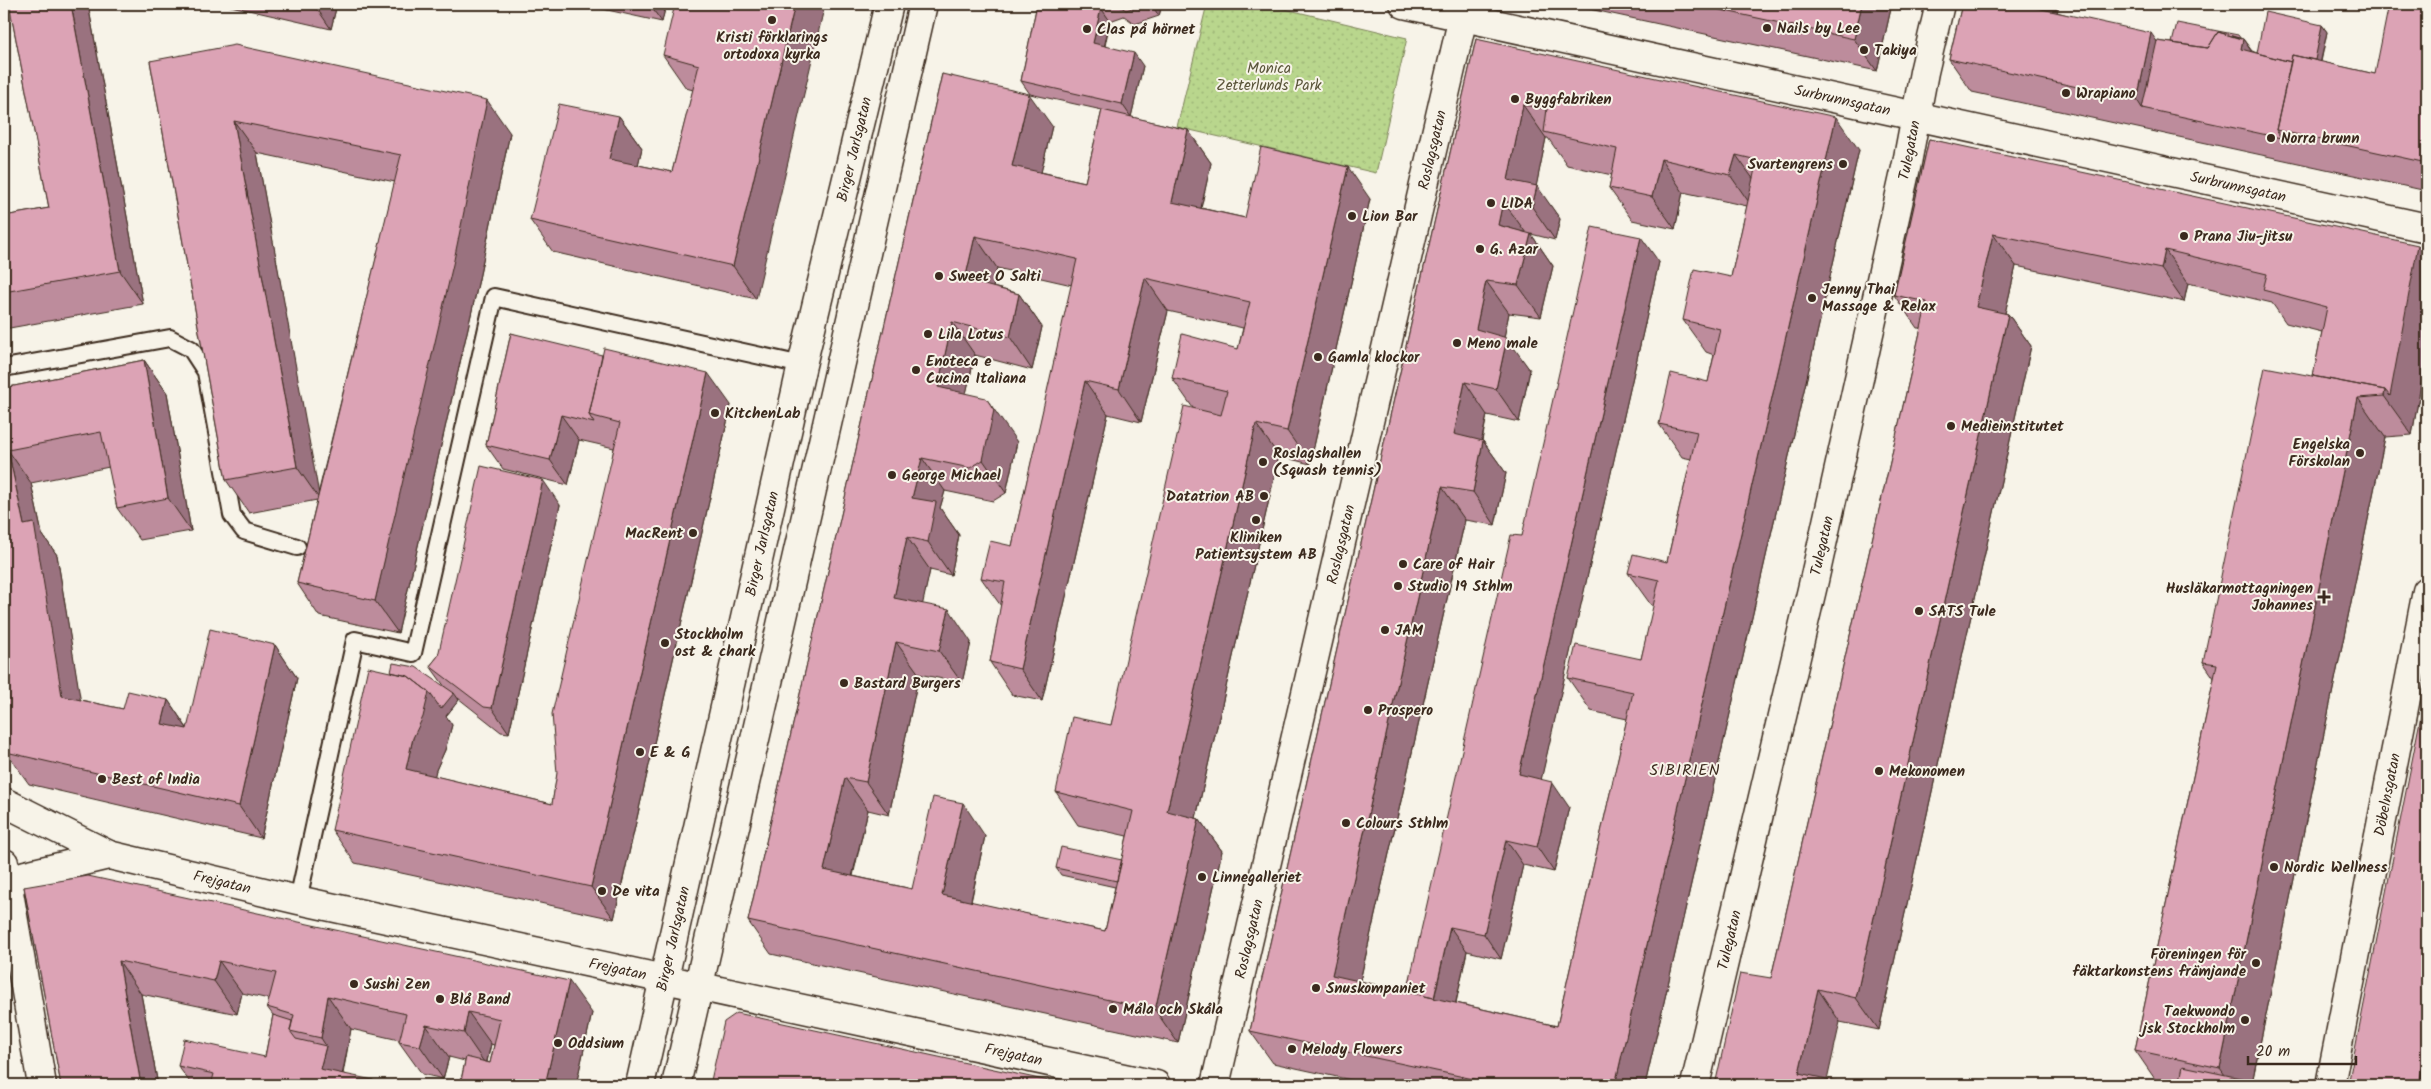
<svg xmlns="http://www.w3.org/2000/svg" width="2431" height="1089" font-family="Kalam,sans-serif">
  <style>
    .park { fill: url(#park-dots); stroke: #7a8056 }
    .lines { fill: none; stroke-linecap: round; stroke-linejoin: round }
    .service-casing { stroke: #3b2a1e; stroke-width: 20 }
    .minor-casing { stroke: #3b2a1e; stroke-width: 31 }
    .tertiary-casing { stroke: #3b2a1e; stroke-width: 31 }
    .secondary-casing { stroke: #3b2a1e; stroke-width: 31 }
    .service { stroke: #f7f3e8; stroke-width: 16 }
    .minor { stroke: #f7f3e8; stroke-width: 28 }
    .tertiary { stroke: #f7f3e8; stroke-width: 28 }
    .secondary { stroke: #f7f3e8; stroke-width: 28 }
    .wall { fill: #bd8c9c; stroke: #3b2a1e; fill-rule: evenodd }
    .shaded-wall { fill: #9a727f; stroke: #3b2a1e }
    .building { fill: #dca3b5; stroke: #3b2a1e; fill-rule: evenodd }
    .poi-dot { fill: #3b2a1e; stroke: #f7f3e8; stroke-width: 2 }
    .labels { text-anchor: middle; stroke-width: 4; stroke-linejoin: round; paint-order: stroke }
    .poi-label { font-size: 15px; font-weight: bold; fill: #3b2a1e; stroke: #f7f3e8; text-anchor: start }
    .park-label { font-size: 15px; fill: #5a553a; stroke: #f7f3e8 }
    .street-label { font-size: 15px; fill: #3b2a1e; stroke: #f7f3e8 }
    .neighbourhood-label { font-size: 16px; letter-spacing: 1px; fill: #3b2a1e; stroke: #f7f3e8 }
  </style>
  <defs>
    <pattern id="park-dots" width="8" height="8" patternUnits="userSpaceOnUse" patternTransform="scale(1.25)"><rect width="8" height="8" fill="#b9d68d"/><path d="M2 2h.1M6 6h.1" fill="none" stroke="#a0b879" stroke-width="1.8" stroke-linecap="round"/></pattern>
  </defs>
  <rect width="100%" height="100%" fill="#f7f3e8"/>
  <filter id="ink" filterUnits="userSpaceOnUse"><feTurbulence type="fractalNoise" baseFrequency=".02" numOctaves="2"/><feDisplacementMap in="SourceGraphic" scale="10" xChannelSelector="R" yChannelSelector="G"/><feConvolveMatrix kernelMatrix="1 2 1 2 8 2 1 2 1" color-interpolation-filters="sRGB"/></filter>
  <g filter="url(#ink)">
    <path class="park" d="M1207 4H1264L1407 38 1376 173 1177 127Z"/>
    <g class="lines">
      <g class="service-casing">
        <path id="service" d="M4 368 170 338 191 349 206 372 232 515 244 531 297 547
          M298 900 355 640 413 653 494 297 802 365"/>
      </g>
      <g class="minor-casing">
        <g id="minor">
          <path id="s1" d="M1404 4 2427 228"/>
          <path id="s2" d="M4 802 109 855 298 900 1156 1085"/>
          <path d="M7 886 25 875 109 855"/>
          <path id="s3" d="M1215 1085 1466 4"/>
          <path id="s4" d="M1695 1085 1813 585 1907 163 1924 72 1940 4"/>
          <path id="s5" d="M2330 1085 2427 591"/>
        </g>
      </g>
      <g class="tertiary-casing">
        <g id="tertiary">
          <path id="s6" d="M640 1085 802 365 889 4"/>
          <path d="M676 1085 923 4"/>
        </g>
      </g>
      <g class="secondary-casing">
        <path id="secondary" d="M4 863 42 1085"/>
      </g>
      <use href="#service" class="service"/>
      <use href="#minor" class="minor"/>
      <use href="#tertiary" class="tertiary"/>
      <use href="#secondary" class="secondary"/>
    </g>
    <path class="wall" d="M9 4H88L143 304 4 329V216L49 208Z
      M222 4H337L331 29Z
      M580 4H666L662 22Z
      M722 4 756 299 553 252 530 220 619 116 642 148 638 165 672 172 693 90 686 88 663 55Z
      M1037 4H1162L1159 16 1135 24 1124 16 1110 21 1105 46 1143 66 1131 117 1188 130 1211 163 1201 208 1245 218 1370 199 1310 464 1279 456 1196 818 1199 819 1222 851 1178 1043 771 954 748 921 942 74 1052 126 1041 172 1085 182 1102 110 1030 94 1021 81ZM997 268 1072 285 1012 546 981 578 1001 606 990 662 1012 695 1042 701 1108 414 1141 422 1168 311 1243 328 1238 349 1172 378 1193 408 1111 725 1056 792 1078 825 1127 836 1122 860 1056 868 1061 875 1115 887 1105 931 971 902 985 836 912 889 853 876 868 810 889 815 919 674 962 683 971 642 922 604 930 570 951 575 959 535 940 508 945 491 993 501 1006 493 1017 442 966 393 975 355 1032 370 1042 327 1019 294 993 287Z
      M1566 4H1892L1877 71Z
      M1962 4H2059L2057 12 2157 41 2172 43 2241 39H2243L2252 51 2257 53 2322 25 2327 32 2321 62 2375 74 2427 4V191L1972 92 1949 59Z
      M1476 39 1859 150 1645 1085H1374L1273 1063 1250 1031ZM1546 138H1548L1567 165 1612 175 1609 188 1632 220 1675 229 1683 192 1747 206 1731 277 1683 320 1706 352 1714 355 1708 382 1659 424 1682 457 1691 459 1667 562 1628 573 1651 605 1654 606 1641 659 1568 678 1591 711 1627 719 1557 1026 1456 1003 1467 951 1501 959 1523 865 1554 872 1569 807 1541 779 1659 262 1522 536 1407 992 1360 981 1465 520 1495 525 1506 473 1483 441H1482L1487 415 1519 422 1530 370 1504 337 1509 313 1541 317 1553 266 1531 234 1555 240 1560 219 1536 186Z
      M150 61 510 133 476 293 398 633 319 616 297 583 317 500 249 513 226 480ZM257 153 395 182 318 494Z
      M1929 139 2427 258V351L2412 435 2385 437 2252 1083 2254 1085H2159L2135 1050 2214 678 2203 662 2313 376 2322 332 2286 323 2272 303 2188 283 2184 302 2016 266 2005 313 2008 314 2031 346 1879 1030 1840 1022 1715 1085 1771 978 1921 328H1917L1894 295Z
      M511 333 731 405 614 919 355 863 332 830 445 687 430 666 560 505 509 733 501 732 458 698 459 700 446 716 452 725 445 750 436 770 434 776 552 804 614 448 579 440 568 485 503 469 486 445Z
      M144 360 167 393 191 531 140 540 117 508 109 467 31 483 42 534 57 555 80 700 123 709 168 700 187 728 275 645 297 678 261 838 29 784 6 752 4 388Z
      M24 887 592 1013 576 1085H460L465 1061 449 1057 443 1079 422 1074 399 1042V1040L351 1029 343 1074 377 1085H192L178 1066 265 1057 273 1015 267 1007 269 999 242 993 237 1014 141 994 158 1085H61ZM491 1044 494 1045 490 1063 487 1062Z"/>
    <path class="shaded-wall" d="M71 4H88L143 304 120 271Z
      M319 4H337L331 29 318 10Z
      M649 4H666L662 22Z
      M795 4H825L756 299 733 266Z
      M1151 4H1162L1159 16Z
      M1862 4H1892L1877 71 1854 39Z
      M2029 4H2059L2051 39 2028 6Z
      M1101 8 1110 21 1102 57 1093 43Z
      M2322 25 2327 32 2315 88 2310 81Z
      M2151 33 2174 66 2142 108 2137 100Z
      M2243 39 2260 64 2241 49Z
      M1134 53 1143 66 1131 117 1122 104Z
      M1029 94 1052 126 1035 198 1012 166Z
      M487 100 510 133 476 293 398 633 375 601Z
      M1523 105 1546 138 1532 207 1508 180Z
      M619 116 642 148 632 191 609 159Z
      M1836 117 1859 150 1645 1085H1615Z
      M234 121 257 153 320 500 297 467Z
      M1188 130 1211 163 1195 235 1172 202Z
      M1736 155 1759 187 1753 208 1730 175Z
      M1661 159 1683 192 1675 229 1652 197Z
      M1348 167 1370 199 1310 464 1287 431Z
      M1537 186 1560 219 1555 240 1532 207Z
      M1503 201 1526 233 1498 225Z
      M1531 234 1553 266 1541 317 1518 285Z
      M1993 234 2016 266 1999 339 1976 307Z
      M975 236 997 268 988 312 965 280Z
      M1641 237 1659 262 1537 798 1519 774Z
      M2418 245 2427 258V351L2412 435 2384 396Z
      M2165 250 2188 283 2184 302 2161 269Z
      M1145 278 1168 311 1141 422 1119 389Z
      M1486 281 1509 313 1499 362 1476 329Z
      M1019 294 1042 327 1032 370 1010 337Z
      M2008 314 2031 346 1879 1030 1856 998Z
      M952 322 975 355 960 420 938 387Z
      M1507 338 1530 370 1519 422 1496 389Z
      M144 360 167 393 191 531 168 498Z
      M708 373 731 405 614 919 591 887Z
      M1085 381 1108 414 1042 701 1020 669Z
      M1465 382 1487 415 1476 466 1454 434Z
      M986 398 1017 442 1006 493 983 460Z
      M2358 398 2385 437 2252 1083 2254 1085H2232L2220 1068Z
      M561 415 579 440 568 485 550 460Z
      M1256 424 1279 456 1190 844 1167 811Z
      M1483 441 1506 473 1495 525 1473 492Z
      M8 450 31 483 42 534 57 555 85 728 62 696 24 525Z
      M922 458 945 491 940 508 959 535 951 575 928 542 912 498Z
      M543 480 560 505 509 733 492 708Z
      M1442 487 1465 520 1354 1007 1332 975Z
      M907 537 930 570 917 630 894 598Z
      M949 609 971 642 962 683 939 651Z
      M896 642 919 674 889 815 866 782Z
      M275 645 297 678 261 838 239 806Z
      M429 692 454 693 459 700 446 716 452 725 445 750 436 770 429 802 406 769 413 738Z
      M168 700 190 733 162 724Z
      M845 778 868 810 846 902 824 870Z
      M1552 782 1569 807 1554 872 1537 847Z
      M963 803 985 836 965 928 942 895Z
      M1199 819 1222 851 1178 1043 1155 1010Z
      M1506 840 1523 865 1501 959 1484 934Z
      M1450 927 1467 951 1450 1029 1433 1004Z
      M119 961 141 994 158 1085H141Z
      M219 961 242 993 237 1014 214 981Z
      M569 981 592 1013 576 1085H545Z
      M1818 989 1840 1022 1826 1085 1799 1073Z
      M328 996 351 1029 343 1071 339 1085 320 1069 326 1046 321 1038Z
      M468 1012 491 1044 486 1065 464 1033Z
      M426 1025 449 1057 443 1079 420 1046Z
      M2427 1042V1085H2419Z
      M373 1080 377 1085H372Z"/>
    <path class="building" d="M9 4H71L120 271 4 292V216L49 208Z
      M292 4H319L318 10Z
      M675 4H795L733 266 530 220 559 104 619 116 609 159 672 172 699 65 663 55Z
      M1037 4H1111L1101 8 1093 43 1134 53 1122 104 1021 81Z
      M1116 4H1145L1126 10Z
      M1693 4H1862L1854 39Z
      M1962 4H2029L2028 6 2151 33 2137 100 1949 59Z
      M2389 4H2427V163L2276 130 2292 55 2375 74Z
      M2265 12 2322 25 2315 60 2292 55 2291 62 2257 53Z
      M2177 23 2238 35 2241 39 2218 32 2208 48 2172 43Z
      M2218 32 2243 39 2241 49 2291 62 2276 130 2281 138 2142 108 2157 41 2208 48Z
      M1476 39 1836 117 1615 1085H1501L1250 1031ZM1523 105 1547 109 1544 132 1617 149 1609 188 1652 197 1661 159 1730 175 1736 155 1757 160 1731 277 1694 269 1683 320 1720 329 1708 382 1671 373 1659 424 1697 432 1667 562 1633 554 1628 573 1659 580 1641 659 1576 645 1568 678 1633 692 1557 1026 1332 975 1442 487 1473 492 1483 441 1454 434 1465 382 1496 389 1507 338 1476 329 1486 281 1518 285 1531 234 1498 225 1503 201 1532 207 1537 186 1508 180Z
      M235 45 487 100 454 260 375 601 297 583 401 155 234 121 297 467 226 480 150 61Z
      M942 74 1029 94 1012 166 1085 182 1102 110 1188 130 1172 202 1245 218 1261 147 1348 167 1287 431 1256 424 1167 811 1199 819 1155 1010 748 921ZM975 236 1077 259 1012 546 990 541 981 578 1005 582 990 662 1020 669 1085 381 1119 389 1145 278 1250 302 1238 349 1182 334 1172 378 1227 391 1221 415 1184 406 1111 725 1072 717 1056 792 1133 811 1105 931 942 895 963 803 933 797 912 889 824 870 845 778 866 782 896 642 939 651 949 609 894 598 907 537 928 542 936 502 912 498 922 458 970 468 983 460 994 410 986 398 938 387 952 322 1010 337 1019 294 965 280Z
      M1929 139 2418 245 2390 396 2385 390 2313 376 2327 307 2263 290 2267 274 2165 250 2161 269 1993 234 1976 307 2008 314 1856 998 1818 989 1799 1073 1854 1085H1715L1740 973 1771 978 1927 302 1894 295Z
      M1592 227 1641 237 1519 774 1552 782 1537 847 1506 840 1484 934 1450 927 1434 998 1407 992 1511 535 1522 536Z
      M511 333 602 355 589 415 594 423 561 415 550 460 486 445Z
      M604 348 708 373 591 887 332 830 368 667 408 676 429 692 423 717 413 738 406 769 552 804 557 773 552 714 620 423 589 415Z
      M144 360 168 498 117 508 101 432 8 450 24 525 34 523 62 696 123 709 128 691 168 700 162 724 187 729 210 629 275 645 239 806 6 752 4 741V388Z
      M2265 367 2385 390 2384 396 2358 398 2220 1068 2135 1050 2217 664 2203 662Z
      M481 466 543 480 492 708 484 707 430 666 438 656Z
      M393 663 416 667 454 693 441 709 429 692 408 676 391 672Z
      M2427 685V1042L2419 1085H2348Z
      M1061 847 1122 860 1117 881 1056 868Z
      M88 876 569 981 545 1085H460L466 1057 490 1063 500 1019 468 1012 464 1033 426 1025 420 1046 399 1042 406 1014 328 996 321 1038 290 1031 294 1015 267 1007 276 973 219 961 214 981 119 961 141 1085H61L24 887Z
      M737 1013 1067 1085H710L724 1022Z
      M273 1015 292 1021 290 1031 296 1039 326 1046 320 1069 373 1080 372 1085H211L214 1074 178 1066 184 1039 265 1057Z
      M2183 1066 2250 1080 2249 1085H2179Z"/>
  </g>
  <g class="poi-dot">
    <circle cx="772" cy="20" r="5"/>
    <circle cx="1767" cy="28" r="5"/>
    <circle cx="1087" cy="29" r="5"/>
    <circle cx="1864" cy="50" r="5"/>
    <circle cx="2066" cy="93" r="5"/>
    <circle cx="1515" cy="99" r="5"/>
    <circle cx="2271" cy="138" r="5"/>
    <circle cx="1843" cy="164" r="5"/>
    <circle cx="1491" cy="203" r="5"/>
    <circle cx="1352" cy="216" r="5"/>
    <circle cx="2184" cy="236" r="5"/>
    <circle cx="1480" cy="249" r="5"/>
    <circle cx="939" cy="276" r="5"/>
    <circle cx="1812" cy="298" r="5"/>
    <circle cx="928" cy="334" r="5"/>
    <circle cx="1457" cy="343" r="5"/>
    <circle cx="1318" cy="357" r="5"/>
    <circle cx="916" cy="370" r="5"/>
    <circle cx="715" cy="413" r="5"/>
    <circle cx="1951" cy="426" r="5"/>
    <circle cx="2360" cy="453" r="5"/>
    <circle cx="1263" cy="462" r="5"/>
    <circle cx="892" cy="475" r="5"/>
    <circle cx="1264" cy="496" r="5"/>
    <circle cx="1256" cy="520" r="5"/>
    <circle cx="693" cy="533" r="5"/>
    <circle cx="1403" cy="564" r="5"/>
    <circle cx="1398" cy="586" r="5"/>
    <path d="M2321.5 589.5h5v5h5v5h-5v5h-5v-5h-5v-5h5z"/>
    <circle cx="1919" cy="611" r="5"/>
    <circle cx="1385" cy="630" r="5"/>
    <circle cx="665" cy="643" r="5"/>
    <circle cx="844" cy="683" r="5"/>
    <circle cx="1368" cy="710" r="5"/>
    <circle cx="640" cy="752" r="5"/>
    <circle cx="1879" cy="771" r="5"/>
    <circle cx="102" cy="779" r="5"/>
    <circle cx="1346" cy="823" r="5"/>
    <circle cx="2274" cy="867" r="5"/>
    <circle cx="1202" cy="877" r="5"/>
    <circle cx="602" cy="891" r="5"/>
    <circle cx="2256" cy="963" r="5"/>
    <circle cx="354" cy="984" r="5"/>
    <circle cx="1316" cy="988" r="5"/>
    <circle cx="440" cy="999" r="5"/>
    <circle cx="1113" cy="1009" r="5"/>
    <circle cx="2245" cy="1020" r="5"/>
    <circle cx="558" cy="1043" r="5"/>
    <circle cx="1292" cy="1049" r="5"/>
  </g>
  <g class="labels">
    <g class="poi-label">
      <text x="1777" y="33">Nails by Lee</text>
      <text x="1097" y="34">Clas på hörnet</text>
      <text x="772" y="42" text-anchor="middle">Kristi förklarings<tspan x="772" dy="17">ortodoxa kyrka</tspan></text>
      <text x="1874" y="55">Takiya</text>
      <text x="2076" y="98">Wrapiano</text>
      <text x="1525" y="104">Byggfabriken</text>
      <text x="2281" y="143">Norra brunn</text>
      <text x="1833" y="169" text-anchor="end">Svartengrens</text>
      <text x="1501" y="208">LIDA</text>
      <text x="1362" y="221">Lion Bar</text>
      <text x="2194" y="241">Prana Jiu-jitsu</text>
      <text x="1490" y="254">G. Azar</text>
      <text x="949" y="281">Sweet O Salti</text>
      <text x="1822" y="294">Jenny Thai<tspan x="1822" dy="17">Massage &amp; Relax</tspan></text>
      <text x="938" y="339">Lila Lotus</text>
      <text x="1467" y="348">Meno male</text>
      <text x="1328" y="362">Gamla klockor</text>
      <text x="926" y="366">Enoteca e<tspan x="926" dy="17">Cucina Italiana</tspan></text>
      <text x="725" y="418">KitchenLab</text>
      <text x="1961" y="431">Medieinstitutet</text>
      <text x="2350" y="449" text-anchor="end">Engelska<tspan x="2350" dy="17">Förskolan</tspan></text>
      <text x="1273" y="458">Roslagshallen<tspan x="1273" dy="17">(Squash tennis)</tspan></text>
      <text x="902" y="480">George Michael</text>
      <text x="1254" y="501" text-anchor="end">Datatrion AB</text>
      <text x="683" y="538" text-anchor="end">MacRent</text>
      <text x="1256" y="542" text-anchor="middle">Kliniken<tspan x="1256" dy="17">Patientsystem AB</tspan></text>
      <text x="1413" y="569">Care of Hair</text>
      <text x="1408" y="591">Studio 19 Sthlm</text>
      <text x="2313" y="593" text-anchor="end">Husläkarmottagningen<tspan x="2313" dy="17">Johannes</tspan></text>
      <text x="1929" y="616">SATS Tule</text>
      <text x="1395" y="635">JAM</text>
      <text x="675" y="639">Stockholm<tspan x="675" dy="17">ost &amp; chark</tspan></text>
      <text x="854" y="688">Bastard Burgers</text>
      <text x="1378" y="715">Prospero</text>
      <text x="650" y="757">E &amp; G</text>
      <text x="1889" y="776">Mekonomen</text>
      <text x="112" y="784">Best of India</text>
      <text x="1356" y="828">Colours Sthlm</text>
      <text x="2284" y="872">Nordic Wellness</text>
      <text x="1212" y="882">Linnegalleriet</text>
      <text x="612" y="896">De vita</text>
      <text x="2246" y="959" text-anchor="end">Föreningen för<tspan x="2246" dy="17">fäktarkonstens främjande</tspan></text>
      <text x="364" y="989">Sushi Zen</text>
      <text x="1326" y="993">Snuskompaniet</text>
      <text x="450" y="1004">Blå Band</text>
      <text x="1123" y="1014">Måla och Skåla</text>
      <text x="2235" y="1016" text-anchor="end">Taekwondo<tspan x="2235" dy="17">jsk Stockholm</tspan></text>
      <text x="568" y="1048">Oddsium</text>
      <text x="1302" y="1054">Melody Flowers</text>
    </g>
    <g class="park-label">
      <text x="1269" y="73">Monica<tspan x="1269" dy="17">Zetterlunds Park</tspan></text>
    </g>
    <g class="street-label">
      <text dy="5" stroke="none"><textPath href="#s1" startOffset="449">Surbrunnsgatan</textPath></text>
      <text dy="5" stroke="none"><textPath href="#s6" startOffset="960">Birger Jarlsgatan</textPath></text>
      <text dy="5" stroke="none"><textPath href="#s3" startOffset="960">Roslagsgatan</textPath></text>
      <text dy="5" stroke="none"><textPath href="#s4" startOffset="959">Tulegatan</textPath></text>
      <text dy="5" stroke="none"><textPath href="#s1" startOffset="854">Surbrunnsgatan</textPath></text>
      <text dy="5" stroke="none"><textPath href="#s6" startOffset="555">Birger Jarlsgatan</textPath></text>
      <text dy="5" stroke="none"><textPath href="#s3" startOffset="555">Roslagsgatan</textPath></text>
      <text dy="5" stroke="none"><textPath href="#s4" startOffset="554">Tulegatan</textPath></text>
      <text dy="5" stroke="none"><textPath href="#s5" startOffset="296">Döbelnsgatan</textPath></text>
      <text dy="5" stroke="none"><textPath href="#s2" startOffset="234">Frejgatan</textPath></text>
      <text dy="5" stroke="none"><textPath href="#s6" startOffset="150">Birger Jarlsgatan</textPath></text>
      <text dy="5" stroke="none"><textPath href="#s3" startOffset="150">Roslagsgatan</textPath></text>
      <text dy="5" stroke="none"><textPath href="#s4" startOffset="149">Tulegatan</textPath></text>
      <text dy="5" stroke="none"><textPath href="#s2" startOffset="639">Frejgatan</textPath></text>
      <text dy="5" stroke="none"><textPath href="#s2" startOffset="1044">Frejgatan</textPath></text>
    </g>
    <g class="neighbourhood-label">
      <text x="1685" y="775">SIBIRIEN</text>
    </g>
  </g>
  <rect width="2431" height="1089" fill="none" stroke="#f7f3e8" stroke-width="20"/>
  <rect x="10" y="10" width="2411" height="1069" fill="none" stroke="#3b2a1e" stroke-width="2" filter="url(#ink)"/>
  <path d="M2248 1056v8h108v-8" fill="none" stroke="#3b2a1e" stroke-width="2.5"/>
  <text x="2256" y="1056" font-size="15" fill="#3b2a1e" stroke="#f7f3e8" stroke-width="4" paint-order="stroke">20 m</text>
</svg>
